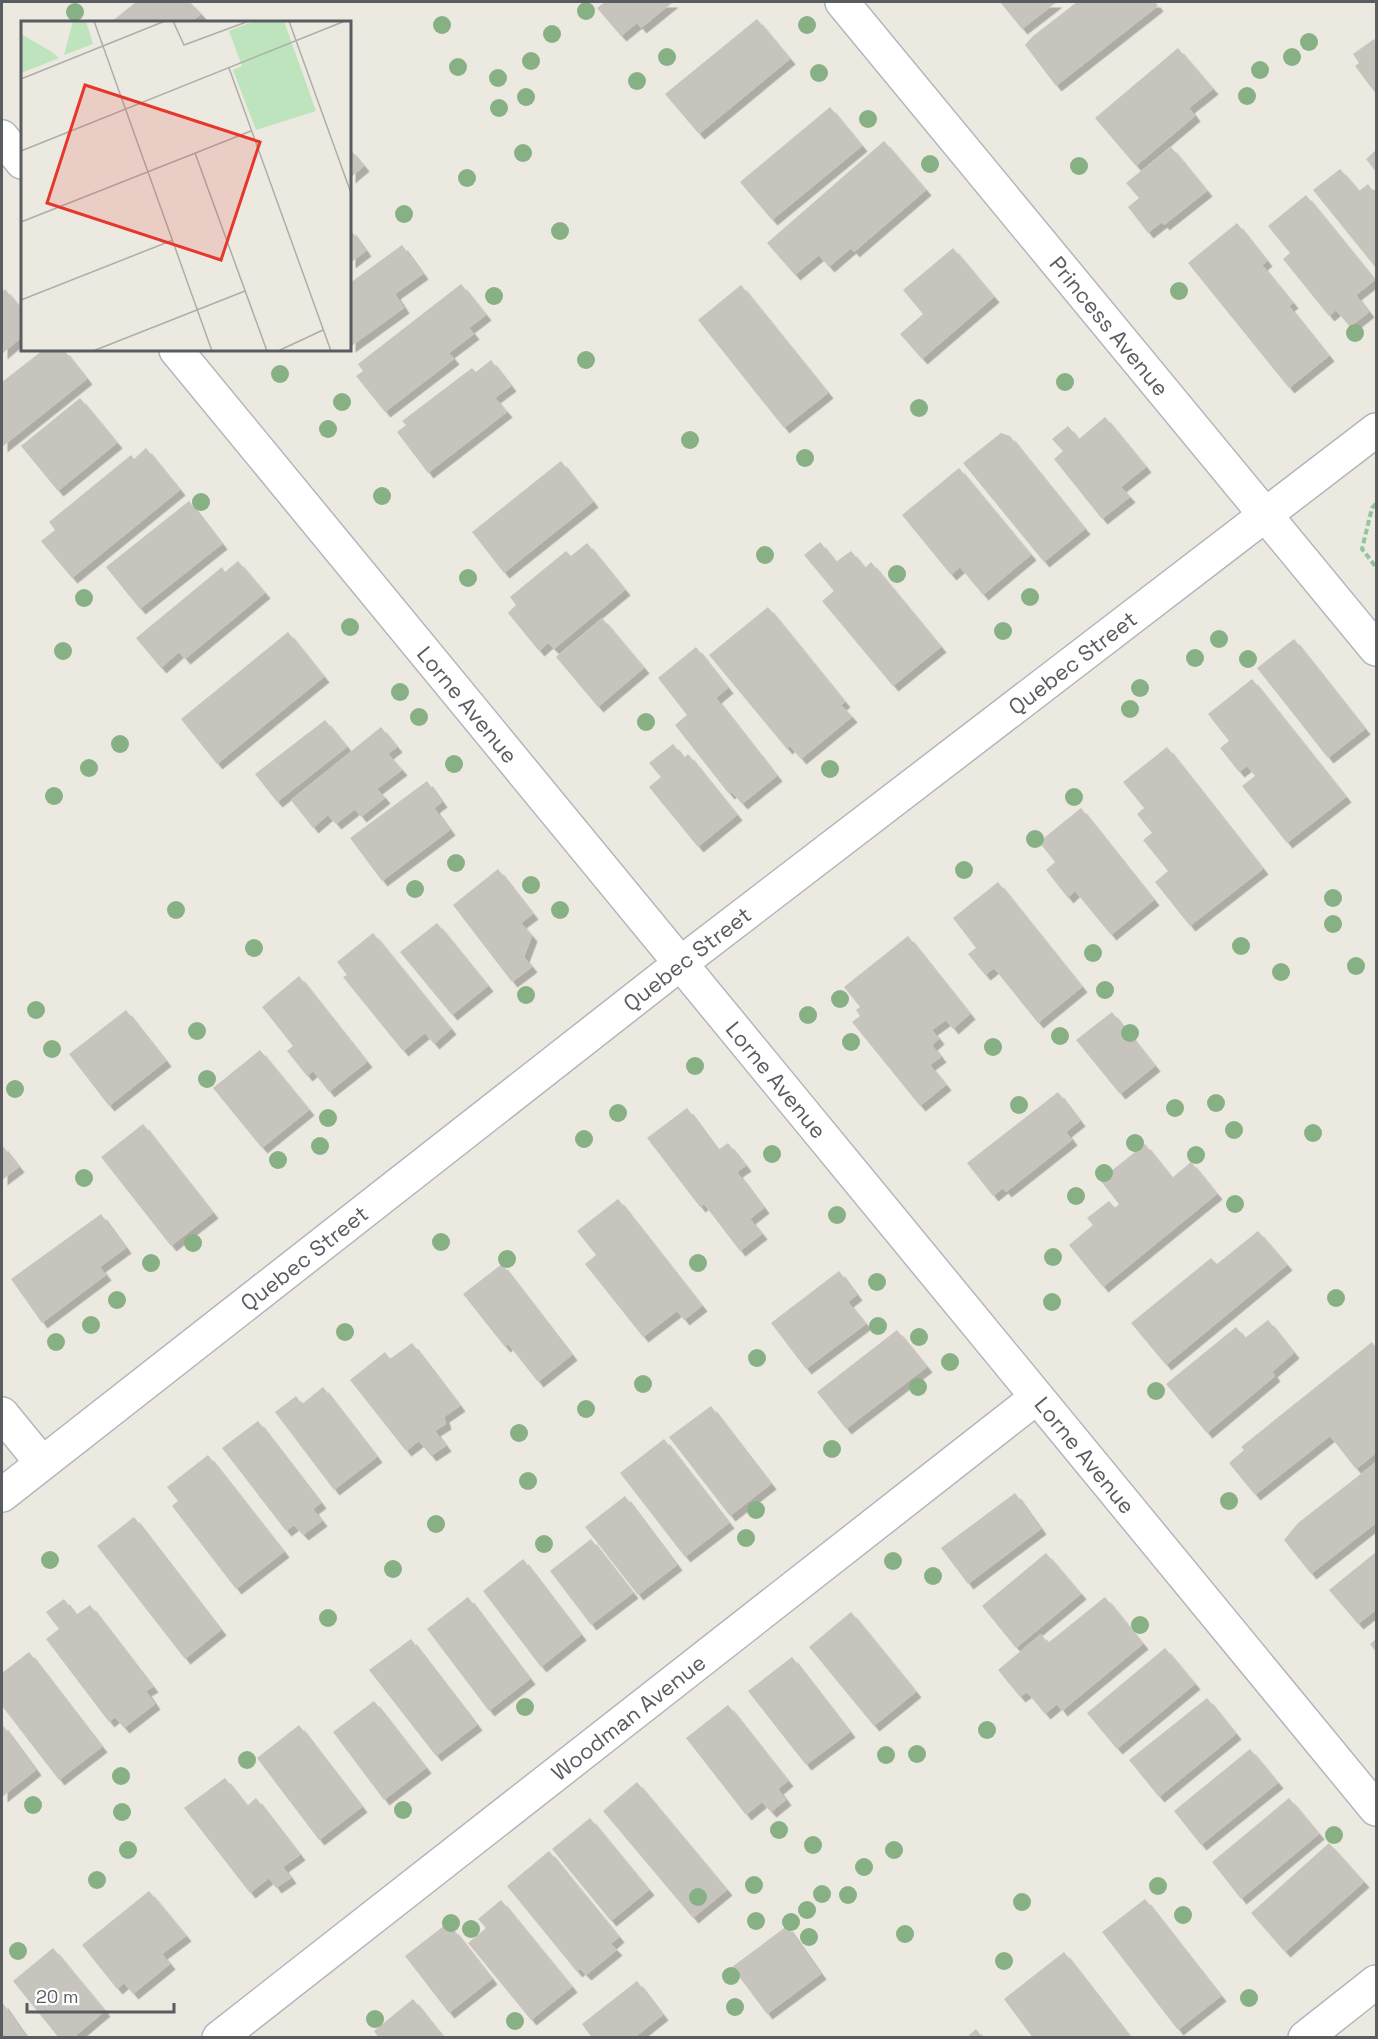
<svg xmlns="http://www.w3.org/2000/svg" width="1378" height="2039" font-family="'Space Grotesk',sans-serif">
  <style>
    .building { fill: #c7c4be; filter: url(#shadow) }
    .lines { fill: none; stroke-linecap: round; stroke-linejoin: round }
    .minor-casing { stroke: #b3b7bb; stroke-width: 36 }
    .path { stroke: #96c4a2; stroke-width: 4; stroke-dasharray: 6 3; stroke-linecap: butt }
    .minor { stroke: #fff; stroke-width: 33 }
    .tree { fill: #87b184 }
    .labels { text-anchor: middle; stroke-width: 5; stroke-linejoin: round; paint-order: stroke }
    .street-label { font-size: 22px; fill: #595d61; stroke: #fff }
    .inset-road { fill: none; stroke: #adada9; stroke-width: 1.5 }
    .view { fill: #e6372c; fill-opacity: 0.15; stroke: #e6372c; stroke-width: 3 }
    .inset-edge { fill: none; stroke: #595d61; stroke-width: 3 }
  </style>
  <defs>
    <filter id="shadow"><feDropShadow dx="5.5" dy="5.5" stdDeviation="0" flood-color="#0004"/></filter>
  </defs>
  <rect width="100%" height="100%" fill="#ece9e0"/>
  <path class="building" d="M136 2H190L201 14 191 22H111Z
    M605 2H673L641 28 637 23 621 36 597 8Z
    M1000 2H1057L1022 29Z
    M1077 2H1155L1158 6 1056 86 1025 45 1033 36Z
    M757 19 790 59 699 134 665 94Z
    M1374 39 1376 43V94L1355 66 1359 63 1353 54Z
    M1178 48 1213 89 1189 108 1195 116 1136 166 1095 118Z
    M830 107 862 146 772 220 740 182Z
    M884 141 926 190 854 252 851 248 829 267 819 255 795 275 767 243Z
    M1171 147 1207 191 1164 225 1162 222 1148 233 1128 207 1139 198 1126 183Z
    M350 149 364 166 350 178Z
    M1376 150V172L1366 159Z
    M1340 169 1359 191 1368 184 1376 195V268L1313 190Z
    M1306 195 1375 280 1356 295 1369 312 1350 327 1336 310 1329 316 1283 259 1290 253 1268 226Z
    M1237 223 1267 261 1262 265 1293 303 1289 306 1329 356 1289 388 1188 263Z
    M350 229 366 251 350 263Z
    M402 245 423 274 395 294 404 308 350 347V283Z
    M953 248 994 297 922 359 900 334 923 314 903 290Z
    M461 284 486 315 469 328 474 334 449 353 454 359 385 412 356 376 363 371 358 364Z
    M741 285 828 393 784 428 698 320Z
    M5 289 22 310V337L2 354V292Z
    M43 350H64L87 379 2 447V382Z
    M491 360 511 386 495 398 507 412 428 473 397 432 406 425 402 421 472 368 476 372Z
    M80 398 117 443 58 491 21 446Z
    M1105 417 1146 467 1121 487 1130 497 1102 519 1054 459 1063 451 1052 439 1068 426 1079 439Z
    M1001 433 1010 436 1085 529 1044 562 963 463Z
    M146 448 180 490 72 578 41 541 55 530 49 522 131 455 134 459Z
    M561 461 593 502 504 573 472 532Z
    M959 468 1031 555 983 595 960 567 951 575 902 515Z
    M189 501 222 544 140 609 106 567Z
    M820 542 836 562 851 551 865 568 871 562 941 647 893 686 822 601 834 591 804 555Z
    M587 543 625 590 554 649 548 643 539 651 508 613 516 605 510 597 566 551 571 556Z
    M238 561 265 593 185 659 179 652 161 668 136 638 222 567 225 572Z
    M768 607 845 702 841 705 852 717 801 759 790 746 787 749 709 655Z
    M602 618 644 668 598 707 556 657Z
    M288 632 324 677 217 764 181 719Z
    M1294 639 1365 729 1328 758 1257 668Z
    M696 647 728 688 716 698 777 776 742 804 732 792 729 794 675 725 687 715 658 678Z
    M1252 679 1346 797 1287 843 1242 786 1255 776 1247 766 1239 772 1220 748 1229 741 1208 714Z
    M325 720 347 747 277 802 255 774Z
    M381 727 397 747 388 754 402 770 377 789 385 798 361 817 355 809 336 824 328 815 313 828 291 800Z
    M673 744 684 758 688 754 737 815 698 847 649 787 661 777 649 763Z
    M1167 747 1263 869 1190 926 1155 882 1168 871 1143 840 1152 833 1137 814 1144 808 1123 782Z
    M427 781 442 802 434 808 450 830 382 881 350 838Z
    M1081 808 1154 900 1111 935 1075 891 1068 898 1046 870 1055 862 1039 842Z
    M498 869 533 914 521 923 532 936 524 957 532 967 512 982 453 905Z
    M998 882 1082 987 1038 1023 994 968 985 975 968 954 976 948 953 918Z
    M437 923 488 986 452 1015 400 952Z
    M373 933 451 1029 434 1044 425 1033 403 1051 343 977 347 975 337 962Z
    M908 936 970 1014 953 1029 946 1020 932 1030 939 1039 932 1045 941 1057 930 1065 946 1085 920 1106 852 1022 860 1016 856 1010 860 1007 844 987Z
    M299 976 367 1062 329 1092 313 1071 307 1076 287 1051 293 1046 262 1007Z
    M126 1010 166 1061 109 1106 69 1054Z
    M1112 1012 1155 1066 1120 1094 1076 1040Z
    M260 1050 309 1110 262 1148 213 1088Z
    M1058 1092 1080 1121 1066 1132 1072 1140 1006 1192 1003 1188 993 1196 967 1163Z
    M687 1108 718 1150 728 1143 746 1166 737 1172 764 1208 750 1219 762 1234 740 1251 704 1204 700 1207 647 1138Z
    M143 1124 213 1213 171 1246 101 1157Z
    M1145 1144 1172 1178 1191 1162 1217 1194 1103 1287 1069 1245 1093 1225 1087 1218 1109 1201 1115 1208 1119 1204 1100 1180Z
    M2 1145 19 1167 2 1180Z
    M618 1199 702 1306 684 1320 677 1311 643 1337 585 1264 596 1255 577 1231Z
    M101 1214 126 1248 100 1267 106 1275 42 1323 11 1279Z
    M1258 1231 1287 1265 1166 1365 1131 1323 1211 1258 1217 1264Z
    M502 1264 572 1355 538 1382 508 1344 505 1347 463 1294Z
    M839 1271 857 1295 848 1302 866 1324 806 1369 771 1323Z
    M1268 1320 1294 1353 1272 1372 1275 1376 1207 1433 1166 1384 1236 1327 1245 1338Z
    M897 1330 927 1367 846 1429 817 1392Z
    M1372 1342 1376 1348V1453L1356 1469 1330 1436 1255 1495 1229 1463 1244 1450 1241 1447Z
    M412 1343 460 1406 444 1417 446 1424 435 1431 446 1446 431 1456 419 1441 406 1451 350 1380 385 1352 390 1359Z
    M323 1387 377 1457 334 1490 275 1412 296 1396 302 1404Z
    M711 1406 771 1484 730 1516 669 1437Z
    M258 1421 321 1503 313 1509 322 1521 303 1535 294 1525 286 1531 222 1448Z
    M664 1439 729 1523 685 1557 620 1473Z
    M208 1455 284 1552 236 1589 172 1506 178 1501 167 1487Z
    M1376 1462V1523L1311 1574 1284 1540 1298 1523Z
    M1015 1493 1041 1529 968 1584 941 1548Z
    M625 1496 677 1565 638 1595 585 1527Z
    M134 1517 221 1630 185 1659 97 1546Z
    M591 1539 633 1593 591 1625 550 1571Z
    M1376 1552V1610L1358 1624 1329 1590Z
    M1046 1553 1081 1594 1016 1648 982 1606Z
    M523 1559 581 1635 541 1667 483 1591Z
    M468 1597 530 1679 489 1711 427 1629Z
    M1105 1597 1143 1644 1062 1711 1057 1704 1045 1714 1027 1692 1020 1697 998 1670 1041 1634 1048 1643Z
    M64 1599 76 1615 90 1605 153 1687 146 1691 155 1704 124 1728 115 1717 109 1722 46 1639 59 1629 46 1612Z
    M851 1612 916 1692 874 1726 809 1647Z
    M411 1639 477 1725 436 1756 369 1670Z
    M1376 1639V1652L1370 1644Z
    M1165 1648 1195 1684 1117 1749 1087 1713Z
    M29 1652 102 1747 59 1780 2 1706V1673Z
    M792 1657 850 1732 806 1765 748 1691Z
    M1207 1698 1236 1734 1159 1797 1129 1760Z
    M374 1701 426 1768 384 1800 333 1732Z
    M728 1705 788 1781 778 1789 786 1800 771 1812 762 1802 746 1815 686 1738Z
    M2 1724 36 1770 2 1797Z
    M299 1725 362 1807 319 1840 257 1758Z
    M1250 1749 1278 1783 1201 1845 1174 1811Z
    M225 1778 247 1806 256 1798 300 1855 283 1867 291 1878 276 1888 269 1878 250 1893 184 1808Z
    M637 1782 727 1890 693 1918 603 1811Z
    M1289 1798 1319 1834 1241 1899 1212 1862Z
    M590 1818 649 1890 611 1921 552 1849Z
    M1329 1843 1364 1882 1285 1952 1251 1913Z
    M549 1851 619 1937 611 1944 617 1950 586 1975 580 1969 577 1972 507 1886Z
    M149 1891 186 1936 162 1954 170 1964 133 1994 124 1983 117 1989 82 1945Z
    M1145 1899 1221 1996 1178 2030 1102 1932Z
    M501 1900 572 1987 531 2020 468 1943 486 1928 478 1919Z
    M445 1925 454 1930 492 1979 449 2013 405 1956Z
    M787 1926 821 1974 767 2014 732 1967Z
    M53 1948 105 2011 73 2038H59L13 1981Z
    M1064 1952 1131 2038H1033L1004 1999Z
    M637 1981 663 2015 634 2038H592L582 2024Z
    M413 1999 444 2038H379L374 2031Z
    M2 2002 27 2038H2Z
    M976 2029 983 2038H966Z"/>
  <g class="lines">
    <g class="minor-casing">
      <g id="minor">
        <path id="s1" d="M842 2 1376 649"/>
        <path d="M2 137 22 162"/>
        <path id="s2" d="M176 350 1376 1809"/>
        <path d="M2 1414 42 1463"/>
        <path id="s3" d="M2 1495 681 963 1376 430"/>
        <path id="s4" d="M219 2038 1037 1397"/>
        <path d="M1305 2038 1376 1982"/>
      </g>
    </g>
    <path class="path" d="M1376 504 1372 508 1362 549 1376 567"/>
    <use href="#minor" class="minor"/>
  </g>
  <g class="tree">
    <circle cx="586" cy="11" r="9"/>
    <circle cx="75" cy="12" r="9"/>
    <circle cx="442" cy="25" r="9"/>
    <circle cx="807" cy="25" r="9"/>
    <circle cx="552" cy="34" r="9"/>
    <circle cx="1309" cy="42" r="9"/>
    <circle cx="667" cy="57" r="9"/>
    <circle cx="1292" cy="57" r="9"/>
    <circle cx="531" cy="61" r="9"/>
    <circle cx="458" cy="67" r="9"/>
    <circle cx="1260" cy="70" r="9"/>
    <circle cx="819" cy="73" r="9"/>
    <circle cx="498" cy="78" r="9"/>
    <circle cx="637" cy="81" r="9"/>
    <circle cx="1247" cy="96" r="9"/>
    <circle cx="526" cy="97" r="9"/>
    <circle cx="499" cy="108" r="9"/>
    <circle cx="868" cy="119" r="9"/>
    <circle cx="523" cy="153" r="9"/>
    <circle cx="930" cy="164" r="9"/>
    <circle cx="1079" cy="166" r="9"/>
    <circle cx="467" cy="178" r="9"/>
    <circle cx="404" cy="214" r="9"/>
    <circle cx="560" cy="231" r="9"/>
    <circle cx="1179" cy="291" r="9"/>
    <circle cx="494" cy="296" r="9"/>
    <circle cx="1355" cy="333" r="9"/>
    <circle cx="586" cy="360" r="9"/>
    <circle cx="280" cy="374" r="9"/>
    <circle cx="1065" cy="382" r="9"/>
    <circle cx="342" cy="402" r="9"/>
    <circle cx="919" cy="408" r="9"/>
    <circle cx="328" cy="429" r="9"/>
    <circle cx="690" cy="440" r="9"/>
    <circle cx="805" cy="458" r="9"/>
    <circle cx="382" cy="496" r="9"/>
    <circle cx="201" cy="502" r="9"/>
    <circle cx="765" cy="555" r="9"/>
    <circle cx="897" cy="574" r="9"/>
    <circle cx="468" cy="578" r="9"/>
    <circle cx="1030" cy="597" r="9"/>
    <circle cx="84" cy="598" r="9"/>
    <circle cx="350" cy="627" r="9"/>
    <circle cx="1003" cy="631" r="9"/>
    <circle cx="1219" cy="639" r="9"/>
    <circle cx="63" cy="651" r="9"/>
    <circle cx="1195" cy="658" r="9"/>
    <circle cx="1248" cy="659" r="9"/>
    <circle cx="1140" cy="688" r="9"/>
    <circle cx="400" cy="692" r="9"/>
    <circle cx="1130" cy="709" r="9"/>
    <circle cx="419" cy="717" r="9"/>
    <circle cx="646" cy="722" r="9"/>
    <circle cx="120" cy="744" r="9"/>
    <circle cx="454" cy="764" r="9"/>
    <circle cx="89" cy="768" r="9"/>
    <circle cx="830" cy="769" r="9"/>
    <circle cx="54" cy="796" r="9"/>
    <circle cx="1074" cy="797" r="9"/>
    <circle cx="1035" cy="839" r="9"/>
    <circle cx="456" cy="863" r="9"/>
    <circle cx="964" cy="870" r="9"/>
    <circle cx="531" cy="885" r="9"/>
    <circle cx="415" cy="889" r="9"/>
    <circle cx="1333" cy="898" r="9"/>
    <circle cx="176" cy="910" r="9"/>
    <circle cx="560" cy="910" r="9"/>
    <circle cx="1333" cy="924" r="9"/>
    <circle cx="1241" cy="946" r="9"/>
    <circle cx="254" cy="948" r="9"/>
    <circle cx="1093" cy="953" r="9"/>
    <circle cx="1356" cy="966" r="9"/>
    <circle cx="1281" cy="972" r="9"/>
    <circle cx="1105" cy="990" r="9"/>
    <circle cx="526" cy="995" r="9"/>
    <circle cx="840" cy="999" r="9"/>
    <circle cx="36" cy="1010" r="9"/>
    <circle cx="808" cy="1015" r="9"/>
    <circle cx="197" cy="1031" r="9"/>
    <circle cx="1130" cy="1033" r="9"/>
    <circle cx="1060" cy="1036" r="9"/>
    <circle cx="851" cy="1042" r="9"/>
    <circle cx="993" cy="1047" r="9"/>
    <circle cx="52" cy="1049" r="9"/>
    <circle cx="695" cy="1066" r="9"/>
    <circle cx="207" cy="1079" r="9"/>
    <circle cx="15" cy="1089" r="9"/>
    <circle cx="1216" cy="1103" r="9"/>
    <circle cx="1019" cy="1105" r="9"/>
    <circle cx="1175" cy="1108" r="9"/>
    <circle cx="618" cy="1113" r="9"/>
    <circle cx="328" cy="1118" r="9"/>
    <circle cx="1234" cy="1130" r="9"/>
    <circle cx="1313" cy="1133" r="9"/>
    <circle cx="584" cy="1139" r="9"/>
    <circle cx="1135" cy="1143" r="9"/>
    <circle cx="320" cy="1146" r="9"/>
    <circle cx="772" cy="1154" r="9"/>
    <circle cx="1196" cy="1155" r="9"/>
    <circle cx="278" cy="1160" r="9"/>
    <circle cx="1104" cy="1173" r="9"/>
    <circle cx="84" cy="1178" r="9"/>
    <circle cx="1076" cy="1196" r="9"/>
    <circle cx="1235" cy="1204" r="9"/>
    <circle cx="837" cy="1215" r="9"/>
    <circle cx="441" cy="1242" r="9"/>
    <circle cx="193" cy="1243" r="9"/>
    <circle cx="1053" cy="1257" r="9"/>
    <circle cx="507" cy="1259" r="9"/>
    <circle cx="151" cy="1263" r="9"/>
    <circle cx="698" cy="1263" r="9"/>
    <circle cx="877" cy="1282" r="9"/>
    <circle cx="1336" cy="1298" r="9"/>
    <circle cx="117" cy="1300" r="9"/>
    <circle cx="1052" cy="1302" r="9"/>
    <circle cx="91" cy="1325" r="9"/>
    <circle cx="878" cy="1326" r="9"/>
    <circle cx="345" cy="1332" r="9"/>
    <circle cx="919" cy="1337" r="9"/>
    <circle cx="56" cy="1342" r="9"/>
    <circle cx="757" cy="1358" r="9"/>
    <circle cx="950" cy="1362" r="9"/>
    <circle cx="643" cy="1384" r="9"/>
    <circle cx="918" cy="1387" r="9"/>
    <circle cx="1156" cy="1391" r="9"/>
    <circle cx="586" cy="1409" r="9"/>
    <circle cx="519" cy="1433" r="9"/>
    <circle cx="832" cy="1449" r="9"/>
    <circle cx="528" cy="1481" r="9"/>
    <circle cx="1229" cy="1501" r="9"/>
    <circle cx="756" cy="1510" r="9"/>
    <circle cx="436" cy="1524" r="9"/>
    <circle cx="746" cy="1538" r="9"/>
    <circle cx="544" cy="1544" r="9"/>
    <circle cx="50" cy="1560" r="9"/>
    <circle cx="893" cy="1561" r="9"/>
    <circle cx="393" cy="1569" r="9"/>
    <circle cx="933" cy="1576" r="9"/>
    <circle cx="328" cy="1618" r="9"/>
    <circle cx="1140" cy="1625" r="9"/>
    <circle cx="525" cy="1707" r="9"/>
    <circle cx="987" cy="1730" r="9"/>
    <circle cx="917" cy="1754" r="9"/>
    <circle cx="886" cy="1755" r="9"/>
    <circle cx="247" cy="1760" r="9"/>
    <circle cx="121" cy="1776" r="9"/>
    <circle cx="33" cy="1805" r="9"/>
    <circle cx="403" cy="1810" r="9"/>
    <circle cx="122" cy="1812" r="9"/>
    <circle cx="779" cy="1830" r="9"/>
    <circle cx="1334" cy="1835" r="9"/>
    <circle cx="813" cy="1845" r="9"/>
    <circle cx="128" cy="1850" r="9"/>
    <circle cx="894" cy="1850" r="9"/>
    <circle cx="864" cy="1867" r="9"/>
    <circle cx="97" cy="1880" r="9"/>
    <circle cx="754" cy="1885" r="9"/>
    <circle cx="1158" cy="1886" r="9"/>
    <circle cx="822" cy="1894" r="9"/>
    <circle cx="848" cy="1895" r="9"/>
    <circle cx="698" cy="1897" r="9"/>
    <circle cx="1022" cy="1902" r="9"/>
    <circle cx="807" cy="1910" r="9"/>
    <circle cx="1183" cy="1915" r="9"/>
    <circle cx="756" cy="1921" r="9"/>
    <circle cx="791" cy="1922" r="9"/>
    <circle cx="451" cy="1923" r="9"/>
    <circle cx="471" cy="1929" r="9"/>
    <circle cx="905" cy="1934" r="9"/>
    <circle cx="809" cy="1937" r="9"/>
    <circle cx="18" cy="1951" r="9"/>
    <circle cx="1004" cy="1961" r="9"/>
    <circle cx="731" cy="1976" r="9"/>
    <circle cx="1249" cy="1998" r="9"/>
    <circle cx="735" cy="2007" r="9"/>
    <circle cx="375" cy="2019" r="9"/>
    <circle cx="515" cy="2021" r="9"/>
  </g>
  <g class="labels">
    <g class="street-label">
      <text dy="8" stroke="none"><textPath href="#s1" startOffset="420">Princess Avenue</textPath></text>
      <text dy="8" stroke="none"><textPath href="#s3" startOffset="1356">Quebec Street</textPath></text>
      <text dy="8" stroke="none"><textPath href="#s2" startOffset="459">Lorne Avenue</textPath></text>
      <text dy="8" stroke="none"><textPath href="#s3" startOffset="870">Quebec Street</textPath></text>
      <text dy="8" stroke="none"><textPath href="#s2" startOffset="945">Lorne Avenue</textPath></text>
      <text dy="8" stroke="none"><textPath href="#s3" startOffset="384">Quebec Street</textPath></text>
      <text dy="8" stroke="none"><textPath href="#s2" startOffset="1431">Lorne Avenue</textPath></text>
      <text dy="8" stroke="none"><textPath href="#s4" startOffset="520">Woodman Avenue</textPath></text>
    </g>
  </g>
  <g transform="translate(21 21)">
    <rect width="330" height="330" fill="#ece9e0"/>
    <path d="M52 0H65L72 23 43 34ZM233 0H263L295 90 235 109 212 49 221 45 208 10ZM0 13 31 31 38 37 0 52Z" fill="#bde4bc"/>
    <path class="inset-road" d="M73 0 191 330M152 0 163 24 228 0M268 0 330 172M208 47 310 330M0 58 144 0M0 130 324 0M174 132 246 330M0 201 230 110M0 279 152 219M72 330 224 270M257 330 302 309"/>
    <path class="view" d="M64 64 239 121 200 239 26 182Z"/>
    <rect width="330" height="330" class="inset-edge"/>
  </g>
  <rect width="1378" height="2039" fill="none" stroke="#595d61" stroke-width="6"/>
  <path d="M27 2003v9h147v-9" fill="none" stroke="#595d61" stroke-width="3"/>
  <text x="36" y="2003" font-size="18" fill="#595d61" stroke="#ffffff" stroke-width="4.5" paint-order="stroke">20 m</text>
</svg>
